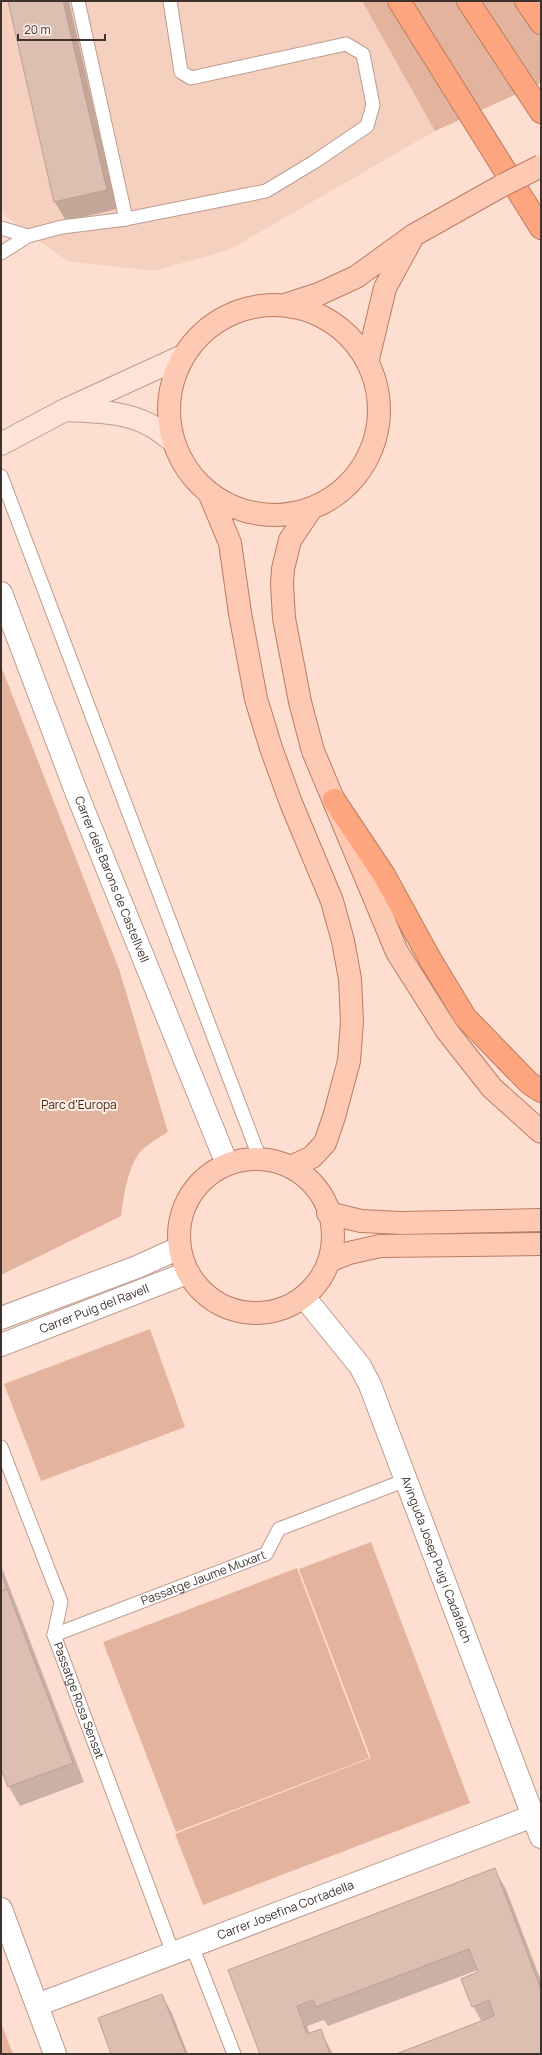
<svg xmlns="http://www.w3.org/2000/svg" width="542" height="2055" font-family="Manrope,sans-serif">
  <style>
    .built { fill: #f6d0bf }
    .green { fill: #e4b39d }
    .shadow { fill: #0003 }
    .building { fill: #ddbfb1; stroke: #bd9f92 }
    .lines { fill: none; stroke-linecap: round; stroke-linejoin: round }
    .service-casing { stroke: #bb9d90; stroke-width: 15 }
    .minor-casing { stroke: #bb9d90; stroke-width: 24 }
    .secondary-casing { stroke: #bb9d90; stroke-width: 24 }
    .primary-casing { stroke: #ba7d62; stroke-width: 24 }
    .motorway-casing { stroke: #ba7d62; stroke-width: 24 }
    .service { stroke: #fff; stroke-width: 13 }
    .minor { stroke: #fff; stroke-width: 22 }
    .secondary { stroke: #fee4d8; stroke-width: 22 }
    .primary { stroke: #fec9b2; stroke-width: 22 }
    .motorway { stroke: #fda57e; stroke-width: 22 }
    .primary-bridge-casing { stroke: #ba7d62; stroke-width: 24; stroke-linecap: butt }
    .primary-bridge { stroke: #fec9b2; stroke-width: 22 }
    .labels { text-anchor: middle; stroke-width: 4; stroke-linejoin: round; paint-order: stroke }
    .street-label { font-size: 12px; fill: #3e322d; stroke: #fdf0ea }
    .park-label { font-size: 12px; fill: #4e2008; stroke: #fdf0ea }
  </style>
  <rect width="100%" height="100%" fill="#fdded0"/>
  <path class="built" d="M1 1H362L435 131 229 250 154 271 67 261 1 213Z"/>
  <path class="green" d="M362 1H541V83L435 131Z
    M1 666 119 969 168 1132C160 1137 151 1142 144 1148 128 1162 124 1195 121 1216L1 1275Z
    M150 1329 185 1427 41 1481 4 1384Z
    M371 1542 470 1803 203 1905 175 1834 371 1758 299 1569Z
    M297 1568 369 1758 176 1832 103 1642Z
    M1 2023 13 2054H1Z"/>
  <path class="shadow" d="M9 1H69L117 209 66 221 55 202Z
    M1 1565 84 1782 20 1806 9 1787 1 1767Z
    M494 1869 506 1889 541 1981V2054H399L482 2022 473 2006 479 1973 478 1970 328 2026 324 2020 307 2026 310 2034 320 2030 333 2054H261L229 1971Z
    M161 1995 171 2011 188 2054H112Z"/>
  <path class="building" d="M8 1H63L107 190 54 202Z
    M1 1572 7 1589 1 1591Z
    M7 1589 73 1763 8 1787 1 1769V1591Z
    M495 1868 541 1989V2054H396L494 2016 489 2000 472 2007 461 1979 478 1972 469 1949 316 2007 313 2000 297 2006 307 2034 321 2029 330 2054H260L228 1970Z
    M162 1994 186 2054H111L98 2018Z"/>
  <g class="lines">
    <g class="service-casing">
      <g id="service">
        <path d="M78 1 126 219"/>
        <path d="M1 228 28 236"/>
        <path d="M1 253 28 236 62 227 126 219 266 191 314 162 367 126 373 105 363 54 346 44 191 78 181 72 170 1"/>
        <path d="M1 476 260 1159"/>
        <path id="s1" d="M1 1447 61 1602 54 1635 173 1953"/>
        <path id="s2" d="M54 1635 266 1554 279 1529 406 1480"/>
        <path d="M192 1946 234 2054"/>
      </g>
    </g>
    <g class="minor-casing">
      <g id="minor">
        <path id="s3" d="M1 593 77 794 227 1164"/>
        <path id="s4" d="M304 1297 360 1366 370 1385 541 1837"/>
        <path d="M1 1318 137 1267 179 1248"/>
        <path id="s5" d="M1 1345 187 1273"/>
        <path d="M1 1909 55 2054"/>
        <path id="s6" d="M37 2005 533 1816"/>
      </g>
    </g>
    <g class="secondary-casing">
      <path id="secondary" d="M68 410C96 412 124 411 150 425 158 429 166 436 173 441
        M1 444 65 410 183 356"/>
    </g>
    <g class="primary-casing">
      <path id="primary" d="M288 304 319 294 356 277 414 235 503 185
        M169 410a105 105 0 1 1 210 0a105 105 0 1 1-210 0Z
        M368 359 385 288 411 240
        M210 495 230 543 240 613 256 699 271 748 291 803 332 901 343 941 350 979 352 1022 349 1061 334 1117 325 1143 312 1157 293 1166
        M311 509 290 540 283 569 282 583 284 618 300 702 313 751 397 952 447 1031 492 1088 541 1132
        M179 1236a77 77 0 1 1 154 0a77 77 0 1 1-154 0Z
        M328 1213 361 1221 402 1223 541 1220
        M329 1261 349 1253 380 1246 541 1244"/>
    </g>
    <g class="motorway-casing">
      <path id="motorway" d="M399 1 541 228
        M468 1 541 112
        M526 1 541 23
        M334 800 384 875 430 959 465 1017 529 1083 541 1091"/>
    </g>
    <use href="#service" class="service"/>
    <use href="#minor" class="minor"/>
    <use href="#secondary" class="secondary"/>
    <use href="#primary" class="primary"/>
    <use href="#motorway" class="motorway"/>
    <g class="primary-bridge-casing">
      <path id="primary-bridge" d="M503 185 541 166"/>
    </g>
    <use href="#primary-bridge" class="primary-bridge"/>
  </g>
  <g class="labels">
    <g class="street-label">
      <text dy="4" stroke="none"><textPath href="#s3" startOffset="307">Carrer dels Barons de Castellvell</textPath></text>
      <text dy="4" stroke="none"><textPath href="#s5" startOffset="100">Carrer Puig del Ravell</textPath></text>
      <text dy="4" stroke="none"><textPath href="#s4" startOffset="297">Avinguda Josep Puig i Cadafalch</textPath></text>
      <text dy="4" stroke="none"><textPath href="#s2" startOffset="160">Passatge Jaume Muxart</textPath></text>
      <text dy="4" stroke="none"><textPath href="#s1" startOffset="270">Passatge Rosa Sensat</textPath></text>
      <text dy="4" stroke="none"><textPath href="#s6" startOffset="266">Carrer Josefina Cortadella</textPath></text>
    </g>
    <g class="park-label">
      <text x="79" y="1109">Parc d'Europa</text>
    </g>
  </g>
  <rect width="542" height="2055" fill="none" stroke="#3e322d" stroke-width="4"/>
  <path d="M18 34v6h87v-6" fill="none" stroke="#3e322d" stroke-width="2"/>
  <text x="24" y="34" font-size="12" fill="#3e322d" stroke="#fdf0ea" stroke-width="3" paint-order="stroke">20 m</text>
</svg>
